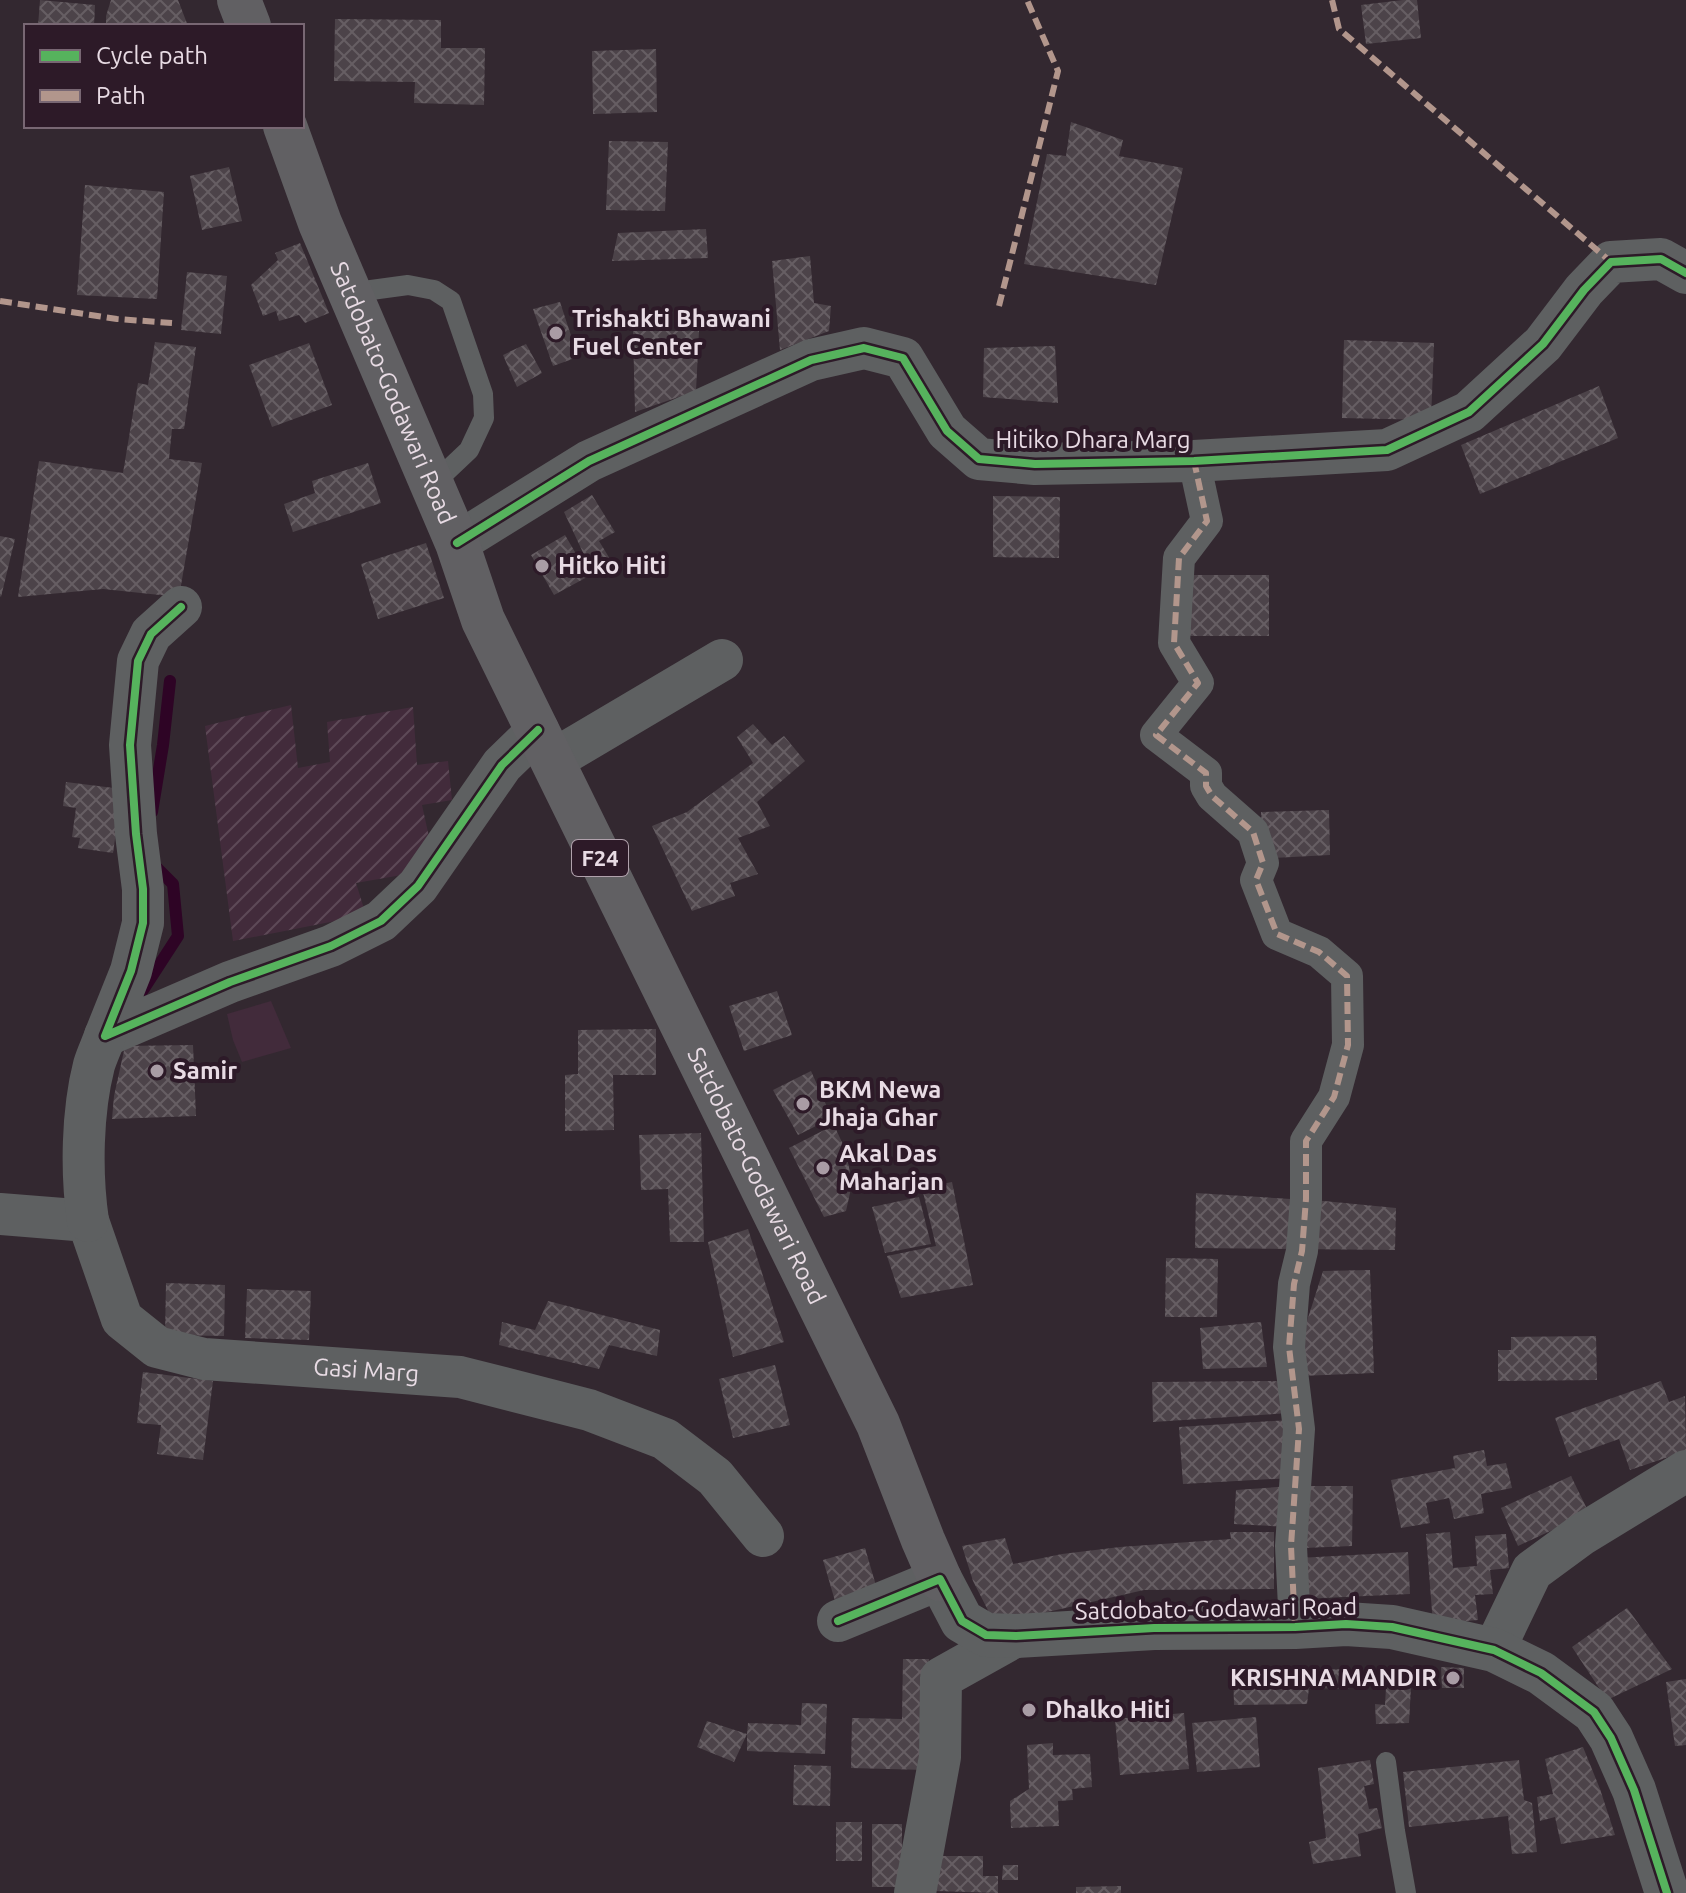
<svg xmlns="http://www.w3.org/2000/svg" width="1686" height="1893" font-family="Ubuntu,sans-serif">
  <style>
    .built { fill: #422b3b }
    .industrial { fill: url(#industrial-furrows) }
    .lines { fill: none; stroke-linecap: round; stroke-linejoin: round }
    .stream { stroke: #2e0425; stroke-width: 12 }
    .building { fill: url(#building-cross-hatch) }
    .service { stroke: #5e6061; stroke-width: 20 }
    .pedestrian { stroke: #5e6061; stroke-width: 32 }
    .minor { stroke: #5e6061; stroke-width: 42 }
    .tertiary { stroke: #5e6061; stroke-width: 44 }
    .primary { stroke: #616063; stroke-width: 44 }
    .quiet { stroke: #b2968c; stroke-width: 6; stroke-dasharray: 12 6; stroke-linecap: butt }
    .cycleway-casing { stroke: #2d1a28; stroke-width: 13 }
    .cycleway { stroke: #56b35d; stroke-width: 8 }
    .poi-dot { fill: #a99ca5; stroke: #2d1a28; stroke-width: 3 }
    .labels { text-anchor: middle; stroke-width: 8; stroke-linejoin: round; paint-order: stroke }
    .shield { fill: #2d1a28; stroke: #b0a1ac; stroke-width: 2 }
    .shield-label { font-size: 22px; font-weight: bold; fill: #e8dbe4 }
    .poi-label { font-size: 24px; font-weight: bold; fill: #e8dbe4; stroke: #2d1a28; text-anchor: start }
    .street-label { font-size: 24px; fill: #e8dbe4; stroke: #2d1a28 }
  </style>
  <defs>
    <pattern id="industrial-furrows" width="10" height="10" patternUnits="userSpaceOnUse" patternTransform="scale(2)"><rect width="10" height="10" fill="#422b3b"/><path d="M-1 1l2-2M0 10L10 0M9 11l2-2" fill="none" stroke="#5d4957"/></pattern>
    <pattern id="building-cross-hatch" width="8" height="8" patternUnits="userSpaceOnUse" patternTransform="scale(2)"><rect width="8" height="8" fill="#4c4349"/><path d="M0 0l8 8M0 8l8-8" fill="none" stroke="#665e63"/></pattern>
  </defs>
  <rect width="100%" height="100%" fill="#332830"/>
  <path class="built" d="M271 1001 291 1048 242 1062 233 1040 227 1014Z"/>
  <path class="industrial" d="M291 705 298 768 330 762 327 722 413 707 417 765 448 761 452 800 422 805 436 869 356 883 366 915 233 941 205 726Z"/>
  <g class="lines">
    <path class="stream" d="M152 812 163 745 170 681
      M143 990 178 936 173 884 152 863"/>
  </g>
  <path class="building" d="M40 0 95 5 94 26H38Z
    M111 0H178L188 26H106V16Z
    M1403 0H1417L1421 38 1366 44 1361 5Z
    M335 19 441 20V48H485L484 105 414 103 415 82 334 81Z
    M656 49 657 112 593 114 592 51Z
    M1071 122 1123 140 1119 156 1183 168 1156 285 1024 264 1047 154 1066 156Z
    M609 141 668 142 665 211 606 210Z
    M229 167 242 221 202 230 190 176Z
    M85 185 164 192 157 299 77 295Z
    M706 229 708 258 612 261 618 233Z
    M300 243 329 313 305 323 299 315 279 321 276 311 263 316 251 285 278 260 275 253Z
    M810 256 814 303 831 306 829 331 780 350 772 261Z
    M187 272 227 276 221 334 181 330Z
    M560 302 578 357 553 366 533 309Z
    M633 331H699L696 391 635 412Z
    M1344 340 1434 343 1431 420 1342 418Z
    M155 342 196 347 184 429H172L169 459 202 463 179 597 103 589 18 597 39 461 123 473 138 383 148 385Z
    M309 343 332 405 272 427 249 365Z
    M526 344 542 373 517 387 503 355Z
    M1055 346 1058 403 983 397 984 348Z
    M1599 386 1618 438 1480 494 1461 445Z
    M368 463 381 503 293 532 284 504 315 493 312 481Z
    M592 495 615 532 599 541 613 564 594 576 564 512Z
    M993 496 1060 497 1059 558 993 557Z
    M565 535 589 576 554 595 531 555Z
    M0 536 15 539 1 597 0 596Z
    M426 543 444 598 378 619 361 564Z
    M1185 575H1269V636H1185Z
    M753 724 772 745 784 736 805 761 757 802 770 826 738 838 758 874 730 883 735 896 692 911 652 826 687 812 753 763 737 737Z
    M66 782 122 789 113 853 78 848 80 838 72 837 76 808 63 806Z
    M1329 810 1330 855 1273 858 1262 843 1261 812Z
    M777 991 792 1035 744 1051 729 1006Z
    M656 1029V1075H613L614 1130 565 1131V1075L578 1074V1030Z
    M193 1045 196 1116 112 1119 114 1096 125 1046Z
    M811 1071 832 1118 798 1135 773 1090Z
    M834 1125 846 1151 852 1184 846 1211 824 1217 789 1148Z
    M701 1133 704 1242H670L668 1189 641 1190 639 1135Z
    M952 1182 973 1285 901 1298 887 1256 936 1246 922 1188Z
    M1196 1193 1324 1201 1396 1208 1395 1250 1195 1248Z
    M919 1197 931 1244 885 1253 872 1207Z
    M748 1229 784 1342 733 1357 708 1242Z
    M1166 1258 1218 1259 1217 1317H1165Z
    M1370 1270 1374 1373 1301 1376 1300 1343 1323 1271Z
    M166 1283 225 1285 224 1336 165 1335Z
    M247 1289 311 1291 309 1340 245 1338Z
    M548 1301 660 1330 657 1356 609 1345 599 1369 499 1345 502 1322 535 1330Z
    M1261 1322 1267 1367 1203 1369 1200 1328Z
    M1596 1336 1597 1380 1498 1381V1350H1511V1337Z
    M775 1365 790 1425 733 1438 719 1379Z
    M143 1372 213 1381 203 1460 157 1454 161 1425 137 1423Z
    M1287 1381 1290 1413 1153 1422 1152 1382Z
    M1661 1381 1669 1402 1685 1396 1686 1451 1630 1470 1619 1439 1569 1457 1555 1418Z
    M1289 1420 1292 1478 1183 1484 1179 1427Z
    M1484 1450 1487 1466 1506 1463 1512 1488 1481 1494 1484 1513 1454 1519 1449 1498 1426 1503 1430 1523 1401 1528 1391 1480 1455 1468 1453 1456Z
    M1571 1476 1589 1513 1518 1546 1501 1508Z
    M1291 1486 1288 1527 1234 1524 1236 1490Z
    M1303 1486H1353L1352 1546 1304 1548Z
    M1230 1532H1274V1589L1144 1590 995 1624 973 1581 962 1546 1005 1538 1013 1564 1062 1554 1120 1547 1231 1539Z
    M1450 1532 1453 1568 1477 1566 1475 1536 1506 1534 1509 1568 1490 1570 1493 1594 1475 1595 1478 1620 1433 1624 1426 1534Z
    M865 1548 877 1589 835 1601 823 1560Z
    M1408 1552 1410 1594 1300 1599 1298 1558Z
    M1627 1608 1672 1669 1607 1700 1572 1647Z
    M903 1659H929L926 1770 851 1768 852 1718 902 1719Z
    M1233 1667 1304 1670 1348 1669 1349 1689 1309 1688 1307 1704 1234 1705Z
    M1441 1667 1464 1668V1688H1442Z
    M1387 1669H1412L1409 1723 1376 1724 1375 1704 1385 1705Z
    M1686 1679V1745L1675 1746 1666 1682Z
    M802 1703 827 1704 825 1754 747 1751V1734L734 1762 697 1747 707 1721 747 1734 748 1723 801 1725Z
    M1184 1713 1189 1769 1120 1775 1115 1719Z
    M1256 1717 1260 1767 1197 1772 1192 1723Z
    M1053 1743V1755L1090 1754 1092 1787 1072 1789 1073 1800 1058 1801 1059 1826 1011 1828 1010 1801 1029 1789 1027 1745Z
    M1583 1747 1600 1789 1615 1835 1561 1844 1555 1817 1540 1821 1537 1797 1553 1794 1545 1759Z
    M1370 1760 1374 1784 1364 1786 1369 1809 1377 1808 1382 1828 1358 1834 1361 1856 1313 1864 1309 1842 1326 1838 1318 1768Z
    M1519 1760 1524 1800 1532 1803 1537 1852 1512 1854 1508 1816 1409 1827 1403 1772Z
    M794 1765 831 1766 830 1806 793 1805Z
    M836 1822H862V1861H836Z
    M872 1824H902V1887H872Z
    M935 1856H983V1876H998V1893L935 1891Z
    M1003 1865H1018V1880H1002Z
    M1121 1886V1893H1076V1887Z"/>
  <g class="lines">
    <path class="service" d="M349 293 408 285 434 290 451 301 483 394 484 418 469 450 432 485
      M1386 1762 1395 1831 1406 1893"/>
    <path class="pedestrian" d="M1194 461 1207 521 1179 558 1174 643 1198 683 1156 735 1206 773V786L1212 796 1253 832 1263 863 1256 880 1277 934 1319 952 1347 976 1348 1045 1334 1097 1306 1141V1199L1302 1251 1294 1284 1289 1347 1299 1429 1291 1546 1295 1627"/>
    <g class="minor">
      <path d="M457 543 589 461 811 360 864 348 903 358 947 431 979 459 1035 464 1194 461 1387 450 1469 412 1543 344 1584 290 1611 262 1661 259 1686 273"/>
      <path d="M181 607 151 634 138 661 130 745 136 834 143 889V923L131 971 105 1036 230 982 331 946 381 921 418 886 502 765 538 730"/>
      <path d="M553 760 722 660"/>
      <path id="s1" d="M0 1214 88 1221 122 1319 157 1347 204 1359 460 1377 589 1410 665 1439 715 1477 763 1536"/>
      <path d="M88 1221C81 1173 82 1112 94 1065 97 1055 102 1045 105 1036"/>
      <path d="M838 1621 940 1579"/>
      <path d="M1494 1650 1532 1571 1581 1535 1686 1471"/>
      <path d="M915 1893 940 1757 941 1678 1016 1636"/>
    </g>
    <path class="tertiary" d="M940 1579 962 1621 986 1635 1016 1636 1154 1628 1295 1627 1346 1624 1392 1627 1494 1650 1541 1673 1594 1712 1611 1738 1634 1790 1667 1893"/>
    <g class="primary">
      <path d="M239 0 249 26"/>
      <path id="s2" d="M285 126 320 223 457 543 483 620 878 1424 923 1540 940 1579"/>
    </g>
    <path class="quiet" d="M1332 0 1339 29 1611 262
      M0 301 117 319 172 323
      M999 306 1058 71 1027 0
      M1194 461 1207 521 1179 558 1174 643 1198 683 1156 735 1206 773V786L1212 796 1253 832 1263 863 1256 880 1277 934 1319 952 1347 976 1348 1045 1334 1097 1306 1141V1199L1302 1251 1294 1284 1289 1347 1299 1429 1291 1546 1295 1627"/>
    <g class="cycleway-casing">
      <path id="cycleway" d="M457 543 589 461 811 360 864 348 903 358 947 431 979 459 1035 464 1194 461 1387 450 1469 412 1543 344 1584 290 1611 262 1661 259 1686 273
        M181 607 151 634 138 661 130 745 136 834 143 889V923L131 971 105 1036 230 982 331 946 381 921 418 886 502 765 538 730
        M838 1621 940 1579 962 1621 986 1635 1016 1636 1154 1628 1295 1627 1346 1624 1392 1627 1494 1650 1541 1673 1594 1712 1611 1738 1634 1790 1667 1893"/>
    </g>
    <use href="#cycleway" class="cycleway"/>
  </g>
  <g class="poi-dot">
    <circle cx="556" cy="333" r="8"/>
    <circle cx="542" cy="566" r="8"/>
    <circle cx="157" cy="1071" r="8"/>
    <circle cx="803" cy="1104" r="8"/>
    <circle cx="823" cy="1168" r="8"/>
    <circle cx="1453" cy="1678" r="8"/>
    <circle cx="1029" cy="1710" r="8"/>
  </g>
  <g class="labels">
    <rect class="shield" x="572" y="840" width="56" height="36" rx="6"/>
    <g class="shield-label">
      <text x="600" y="866">F24</text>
    </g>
    <g class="poi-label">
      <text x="572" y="327">Trishakti Bhawani<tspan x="572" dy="28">Fuel Center</tspan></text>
      <text x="558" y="574">Hitko Hiti</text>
      <text x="173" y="1079">Samir</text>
      <text x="819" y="1098">BKM Newa<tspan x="819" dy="28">Jhaja Ghar</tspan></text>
      <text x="839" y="1162">Akal Das<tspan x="839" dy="28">Maharjan</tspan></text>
      <text x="1437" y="1686" text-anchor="end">KRISHNA MANDIR</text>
      <text x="1045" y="1718">Dhalko Hiti</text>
    </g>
    <g class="street-label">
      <text dy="8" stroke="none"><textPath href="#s2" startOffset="288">Satdobato-Godawari Road</textPath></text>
      <text x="1093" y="448">Hitiko Dhara Marg</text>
      <text dy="8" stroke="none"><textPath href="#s2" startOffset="1152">Satdobato-Godawari Road</textPath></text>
      <text dy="8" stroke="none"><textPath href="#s1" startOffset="448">Gasi Marg</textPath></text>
      <text transform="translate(1216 1609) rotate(-1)" y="8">Satdobato-Godawari Road</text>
    </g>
  </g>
  <rect x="24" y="24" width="280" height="104" fill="#2d1a28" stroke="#786773" stroke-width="2"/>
  <rect x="40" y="50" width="40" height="12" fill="#56b35d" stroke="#786773" stroke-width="2"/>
  <text x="96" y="64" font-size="24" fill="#e8dbe4">Cycle path</text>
  <rect x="40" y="90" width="40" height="12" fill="#b2968c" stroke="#786773" stroke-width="2"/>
  <text x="96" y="104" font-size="24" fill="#e8dbe4">Path</text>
</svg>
